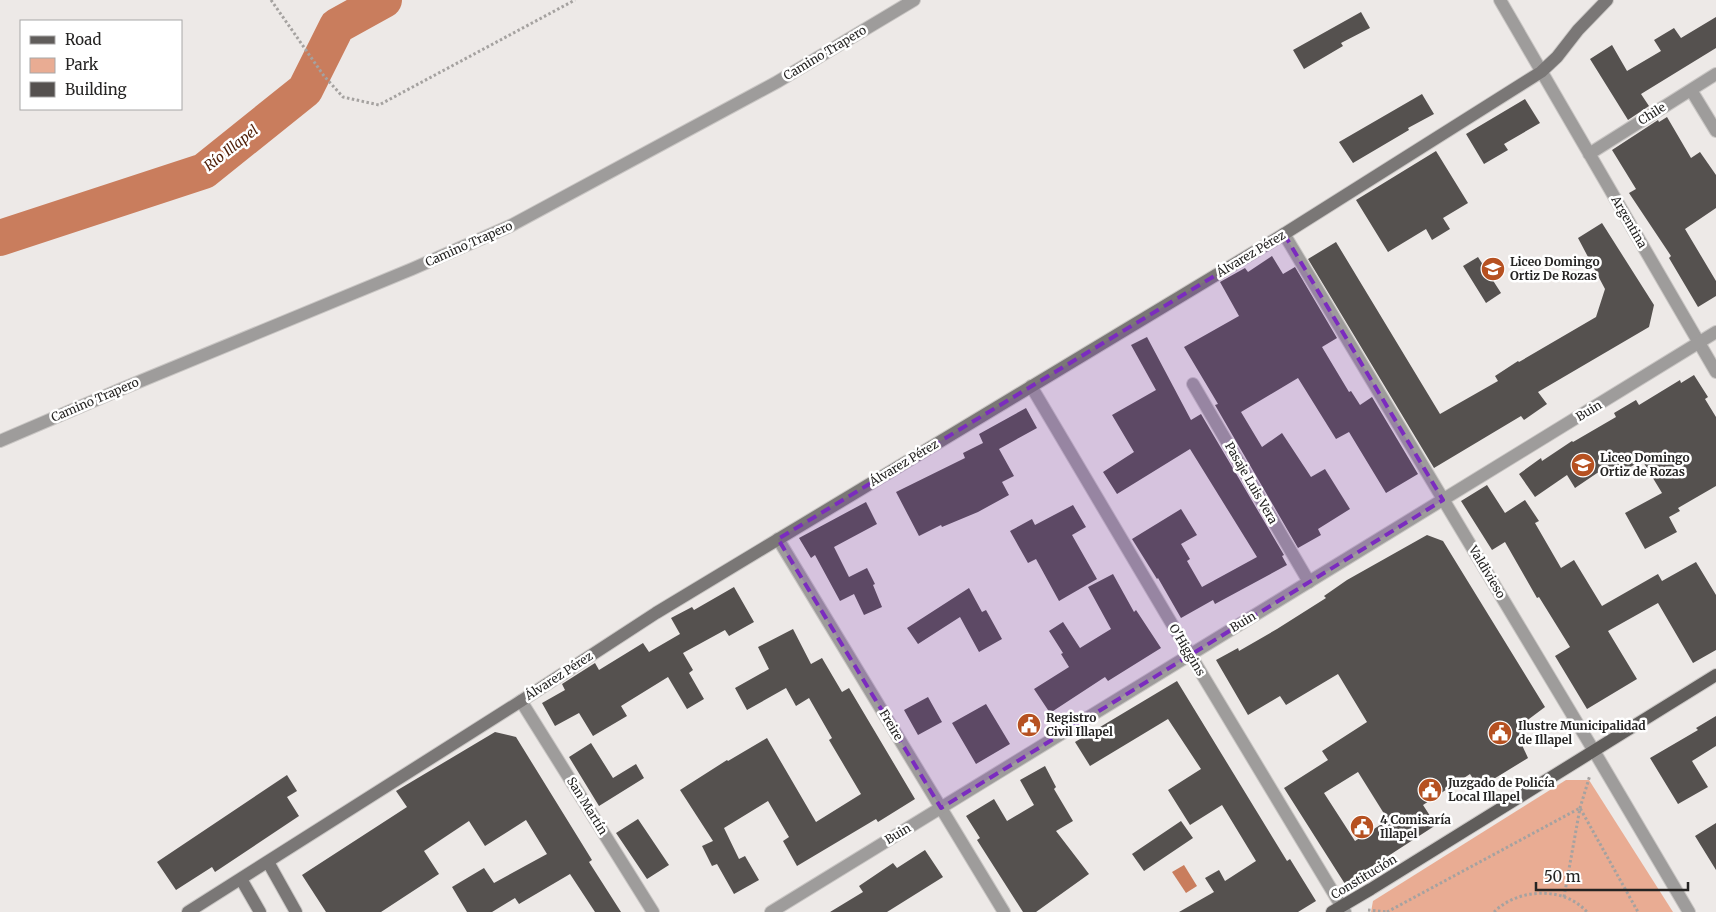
<svg xmlns="http://www.w3.org/2000/svg" width="1716" height="912" font-family="Merriweather,serif">
  <style>
    .green { fill: #e9ac93 }
    .water { fill: #c97d5d }
    .lines { fill: none; stroke-linecap: round; stroke-linejoin: round }
    .river { stroke: #c97d5d; stroke-width: 36 }
    .building { fill: #55514f; fill-rule: evenodd }
    .minor-casing { stroke: #c9c6c4; stroke-width: 14 }
    .tertiary-casing { stroke: #c9c6c4; stroke-width: 14 }
    .secondary-casing { stroke: #c9c6c4; stroke-width: 14 }
    .primary-casing { stroke: #c9c6c4; stroke-width: 14 }
    .path { stroke: #a5a2a0; stroke-width: 3; stroke-dasharray: 2.5 2.5; stroke-linecap: butt }
    .minor { stroke: #9e9c9b; stroke-width: 12 }
    .tertiary { stroke: #9e9c9b; stroke-width: 12 }
    .secondary { stroke: #7a7776; stroke-width: 12 }
    .primary { stroke: #605d5b; stroke-width: 12 }
    .marked { fill: #7b2cbf; fill-opacity: 0.2; stroke: #7b2cbf; stroke-width: 4; stroke-dasharray: 10 6; stroke-linejoin: round }
    .labels { text-anchor: middle; stroke-width: 5; stroke-linejoin: round; paint-order: stroke }
    .street-label { font-size: 12px; fill: #252423; stroke: #fff }
    .poi-label { font-size: 12px; font-weight: bold; fill: #252423; stroke: #fff; text-anchor: start }
    .water-label { font-size: 14px; font-style: italic; fill: #4f1e06; stroke: #fff }
  </style>
  <rect width="100%" height="100%" fill="#ede9e7"/>
  <path class="green" d="M1566 780H1589L1673 912H1371L1373 901Z"/>
  <path class="water" d="M1184 865 1197 886 1186 893 1172 872Z"/>
  <g class="lines">
    <path class="river" d="M0 238 204 171 305 90 337 26 384 0"/>
  </g>
  <path class="building" d="M1361 12 1370 28 1341 43 1343 46 1304 69 1293 50Z
    M1716 17V48L1641 94 1649 106 1628 120 1590 59 1612 45 1627 71 1661 51 1654 40 1674 28 1681 38Z
    M1422 94 1434 114 1408 128 1409 130 1353 163 1339 142Z
    M1525 99 1540 123 1504 144 1508 150 1484 164 1466 134Z
    M1667 117 1691 158 1700 152 1716 175V208L1685 229 1716 281V296L1698 307 1669 258 1671 256 1629 193 1636 189 1612 150 1658 120 1659 122Z
    M1436 151 1468 203 1443 218 1450 229 1432 240 1426 229 1388 252 1356 200Z
    M1602 223 1654 305 1649 327 1538 392 1547 404 1524 420 1521 416 1434 468 1308 259 1336 242 1440 414 1498 381 1495 376 1518 361 1519 362 1596 317 1605 289 1578 238Z
    M1272 256 1283 274 1295 267 1337 338 1322 347 1349 392 1351 391 1360 405 1372 397 1418 474 1386 493 1349 432 1336 439 1298 378 1241 412 1262 447 1282 433 1311 477 1325 469 1350 509 1318 529 1321 535 1298 548 1215 405 1218 404 1184 347 1239 316 1220 282 1245 268 1248 272Z
    M1478 257 1501 293 1486 303 1463 266Z
    M1147 337 1191 420 1201 414 1284 555 1282 556 1287 565 1215 604 1213 600 1181 618 1158 578 1157 579 1132 539 1181 509 1197 535 1181 544 1190 559 1187 561 1202 587 1257 557 1190 449 1117 494 1103 472 1134 452 1112 415 1156 390 1131 345Z
    M1694 375 1708 397 1705 399 1716 417V486L1678 508 1680 511 1669 517 1677 532 1645 549 1625 513 1662 493 1642 460 1612 478 1606 467 1575 488 1567 475 1535 497 1519 474 1541 458 1542 461 1572 441 1573 442 1616 417 1614 413 1636 400 1639 405 1680 380 1681 383Z
    M1026 408 1037 428 999 449 1014 476 1002 482 1009 495 978 512 942 527 941 525 919 536 896 492 965 458 963 453 983 443 979 434Z
    M1487 485 1505 513 1525 500 1539 521 1535 523 1561 568 1574 560 1602 606 1658 574 1662 581 1696 562 1716 595V650L1693 663 1658 603 1608 631 1637 679 1587 709 1555 656 1570 647 1539 597 1537 598 1505 542 1492 550 1461 501Z
    M866 502 877 524 834 547 849 577 867 568 875 584 873 585 882 607 864 615 854 594 840 601 815 555 811 558 799 538Z
    M1073 505 1086 527 1072 535 1097 579 1059 601 1036 559 1028 563 1010 531 1032 519 1035 525Z
    M1427 535 1443 541 1545 707 1525 722 1522 745 1528 758 1479 788 1470 774 1423 805 1436 825 1345 884 1284 788 1328 760 1322 751 1367 722 1338 674 1286 705 1280 696 1248 715 1216 660 1238 648 1239 651 1277 629 1326 598 1324 596 1347 580ZM1358 772 1388 820 1355 841 1324 793Z
    M1113 574 1134 612 1136 610 1161 648 1108 681 1105 677 1050 713 1034 689 1069 667 1061 654 1063 653 1049 631 1063 622 1080 648 1111 629 1088 587Z
    M734 587 754 622 729 636 725 630 683 653 693 670 689 673 704 699 687 709 668 677 621 706 627 716 593 736 579 713 555 726 542 703 565 690 562 684 595 663 599 670 643 643 649 652 680 634 671 618 692 607 694 610Z
    M969 588 982 612 986 610 1002 639 979 652 960 617 918 644 907 628Z
    M793 629 811 664 822 658 842 692 849 688 915 799 878 822 876 819 797 866 783 841 789 837 768 801 724 828 739 859 745 856 759 880 734 894 717 864 712 866 702 846 713 841 680 790 727 760 728 761 767 738 816 822 861 794 829 740 832 738 809 698 796 706 786 688 747 710 735 688 769 669 758 647Z
    M1177 681 1287 861 1290 859 1316 901 1298 912H1179L1214 892 1205 878 1219 870 1225 881 1256 861 1222 805 1190 825 1168 790 1201 769 1168 719 1090 766 1075 742Z
    M928 697 942 722 918 735 904 710Z
    M986 704 1010 744 976 764 952 723Z
    M1716 716V746L1692 761 1708 787 1678 804 1650 758 1698 730 1696 728Z
    M495 732 516 737 592 860 589 862 621 912H595L570 874 519 904 515 898 492 912H467L452 887 484 868 494 883 547 854 526 820 485 846 469 821 424 851 439 874 381 912H326L302 875 407 807 396 791Z
    M591 743 613 778 636 764 644 778 599 806 569 757Z
    M1045 766 1056 787 1054 789 1073 821 1056 831 1089 874 1036 912H1023L977 840 980 838 966 816 994 799 1007 821 1034 805 1020 780Z
    M287 775 297 791 287 797 299 816 215 872 212 867 176 890 157 862Z
    M638 819 669 865 647 879 616 833Z
    M1181 821 1193 838 1144 871 1132 854Z
    M1716 823V870L1695 836Z
    M925 850 943 877 887 912H830L863 892 859 886 893 863 897 868Z"/>
  <g class="lines">
    <g class="minor-casing">
      <path id="minor" d="M1500 0 1716 372
        M1691 90 1716 131
        M1589 154 1716 74
        M1193 384 1309 582
        M0 441 119 390 412 269 510 226 777 82 914 0
        M778 539 1004 912
        M521 701 653 912"/>
    </g>
    <g class="tertiary-casing">
      <path id="tertiary" d="M1284 234 1594 751 1689 912
        M1031 386 1182 641 1345 912
        M771 912 1716 332"/>
    </g>
    <g class="secondary-casing">
      <path id="secondary" d="M268 862 296 912
        M241 879 260 912
        M188 912 521 701 656 613 1284 234 1541 72 1557 57 1578 30 1607 0"/>
    </g>
    <g class="primary-casing">
      <path id="primary" d="M1332 912 1371 889 1716 675"/>
    </g>
    <path class="path" d="M271 0 324 76 343 97 379 105 575 0
      M1564 897 1580 808 1590 775
      M1368 910 1387 912
      M1387 912 1580 808 1638 912
      M1494 912C1518 888 1564 886 1587 912"/>
    <use href="#minor" class="minor"/>
    <use href="#tertiary" class="tertiary"/>
    <use href="#secondary" class="secondary"/>
    <use href="#primary" class="primary"/>
  </g>
  <path class="marked" d="M1284 234 1443 500 941 808 778 539Z"/>
  <defs>
    <g id="school-disc" transform="scale(1.25)"><circle r="9.5" fill="#b65121" stroke="#fff"/><path d="M0-5L7-2L0 1L-7-2ZM-4 1L0 2.5L4 1V4Q0 6-4 4Z" fill="#fff"/></g>
    <g id="civic-disc" transform="scale(1.25)"><circle r="9.5" fill="#b65121" stroke="#fff"/><path d="M-.6-6.5H3V-4.5H.6V-3L4-1V1h2V6H-6V1h2V-1L-.6-3ZM-1.2 2.5V6h2.4V2.5Z" fill="#fff"/></g>
  </defs>
  <g fill-rule="evenodd">
    <use href="#school-disc" x="1493" y="269"/>
    <use href="#school-disc" x="1583" y="465"/>
    <use href="#civic-disc" x="1029" y="725"/>
    <use href="#civic-disc" x="1500" y="733"/>
    <use href="#civic-disc" x="1430" y="790"/>
    <use href="#civic-disc" x="1362" y="827"/>
  </g>
  <g class="labels">
    <g class="street-label">
      <text transform="translate(825 53) rotate(-31)" y="4">Camino Trapero</text>
      <text transform="translate(1652 114) rotate(-32)" y="4">Chile</text>
      <text transform="translate(1629 222) rotate(60)" y="4">Argentina</text>
      <text transform="translate(469 244) rotate(-24)" y="4">Camino Trapero</text>
      <text transform="translate(1251 254) rotate(-31)" y="4">Álvarez Pérez</text>
      <text transform="translate(95 400) rotate(-23)" y="4">Camino Trapero</text>
      <text transform="translate(1589 411) rotate(-31)" y="4">Buin</text>
      <text transform="translate(904 463) rotate(-31)" y="4">Álvarez Pérez</text>
      <text transform="translate(1251 483) rotate(60)" y="4">Pasaje Luis Vera</text>
      <text transform="translate(1487 572) rotate(59)" y="4">Valdivieso</text>
      <text transform="translate(1243 622) rotate(-31)" y="4">Buin</text>
      <text transform="translate(1187 650) rotate(59)" y="4">O'Higgins</text>
      <text transform="translate(559 676) rotate(-33)" y="4">Álvarez Pérez</text>
      <text transform="translate(891 725) rotate(59)" y="4">Freire</text>
      <text transform="translate(587 806) rotate(58)" y="4">San Martín</text>
      <text transform="translate(898 834) rotate(-31)" y="4">Buin</text>
      <text transform="translate(1364 877) rotate(-31)" y="4">Constitución</text>
    </g>
    <g class="poi-label">
      <text x="1510" y="266">Liceo Domingo<tspan x="1510" dy="14">Ortiz De Rozas</tspan></text>
      <text x="1600" y="462">Liceo Domingo<tspan x="1600" dy="14">Ortiz de Rozas</tspan></text>
      <text x="1046" y="722">Registro<tspan x="1046" dy="14">Civil Illapel</tspan></text>
      <text x="1518" y="730">Ilustre Municipalidad<tspan x="1518" dy="14">de Illapel</tspan></text>
      <text x="1448" y="787">Juzgado de Policía<tspan x="1448" dy="14">Local Illapel</tspan></text>
      <text x="1380" y="824">4 Comisaría<tspan x="1380" dy="14">Illapel</tspan></text>
    </g>
    <g class="water-label">
      <text transform="translate(231 148) rotate(-38)" y="5">Río Illapel</text>
    </g>
  </g>
  <rect x="20" y="20" width="162" height="90" fill="#ffffff" stroke="#a8a7a7"/>
  <rect x="30" y="36" width="25" height="8" fill="#605d5b" stroke="#a8a7a7"/>
  <text x="65" y="45" font-size="15" fill="#252423">Road</text>
  <rect x="30" y="58" width="25" height="15" fill="#e9ac93" stroke="#a8a7a7"/>
  <text x="65" y="70" font-size="15" fill="#252423">Park</text>
  <rect x="30" y="82" width="25" height="15" fill="#55514f" stroke="#a8a7a7"/>
  <text x="65" y="95" font-size="15" fill="#252423">Building</text>
  <path d="M1536 882v8h152v-8" fill="none" stroke="#252423" stroke-width="2.5"/>
  <text x="1544" y="882" font-size="15" fill="#252423" stroke="#ffffff" stroke-width="4" paint-order="stroke">50 m</text>
</svg>
